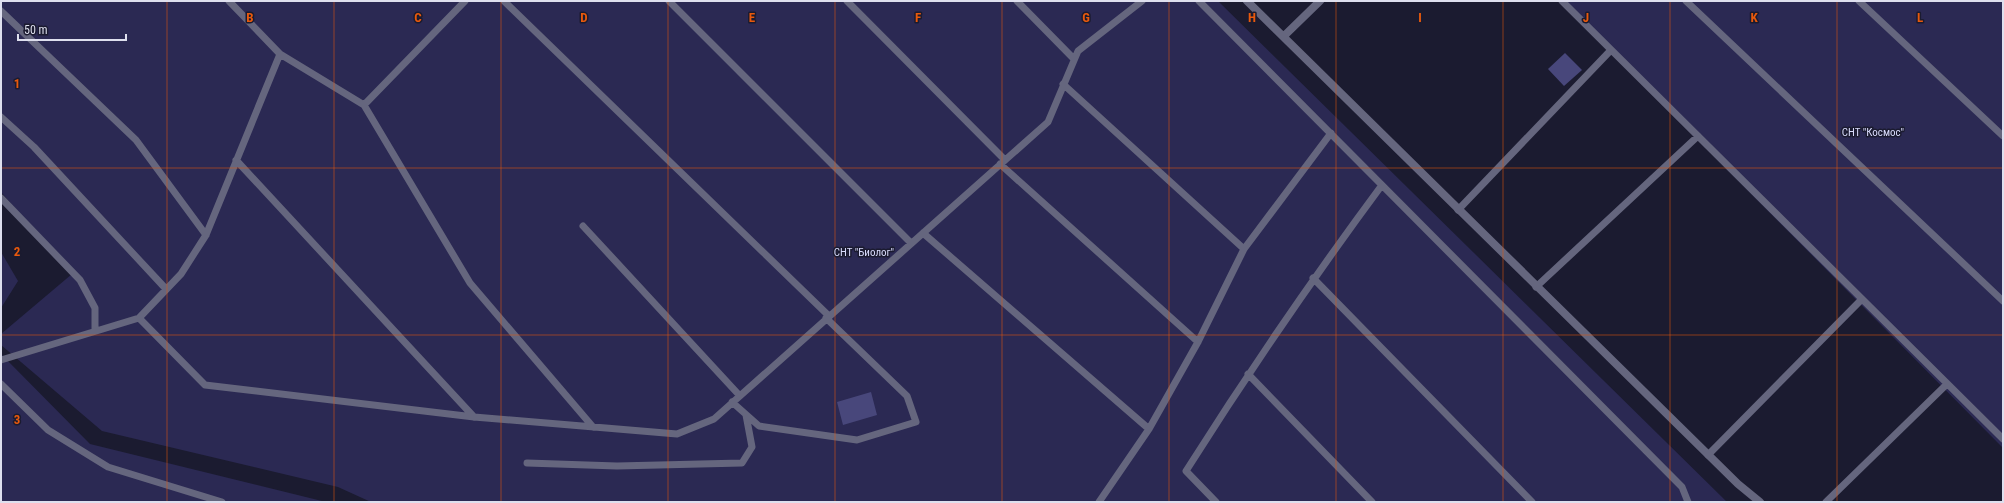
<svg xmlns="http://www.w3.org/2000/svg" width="2004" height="503" font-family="'Roboto Condensed',sans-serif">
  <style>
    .green { fill: #2b2953 }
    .building { fill: #48477b }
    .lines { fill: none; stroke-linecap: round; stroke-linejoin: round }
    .service { stroke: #65667e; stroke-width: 7 }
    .minor { stroke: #65667e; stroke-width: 8 }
    .grid { fill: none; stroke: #e8590c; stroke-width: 1; stroke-opacity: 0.55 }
    .labels { text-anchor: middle; stroke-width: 3; stroke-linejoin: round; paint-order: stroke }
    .park-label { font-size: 11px; fill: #dadcfd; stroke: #1b1b30 }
    .grid-label { font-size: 13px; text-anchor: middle; font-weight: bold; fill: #e8590c; stroke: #1b1b30; stroke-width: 3; stroke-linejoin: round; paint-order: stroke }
  </style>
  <rect width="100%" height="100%" fill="#1b1b30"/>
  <path class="green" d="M1 1H1218L1727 502H371L338 487 102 431 1 345V334L72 274 1 192Z
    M1560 1H2003V448Z
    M1 252 18 281 1 308Z
    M1 354 90 444 326 502H1Z"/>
  <path class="building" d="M1565 53 1582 70 1564 86 1548 69Z
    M871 392 877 415 843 425 837 402Z"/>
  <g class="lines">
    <path class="service" d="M504 1 829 316
      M669 1 911 243
      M847 1 1005 160
      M1017 1 1074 59
      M1199 1 1682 487 1688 502
      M1562 1 2003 439
      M1686 1 2003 301
      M1859 1 2003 136
      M1 11 136 140 206 235
      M280 54 364 105 470 283 593 427
      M1063 84 1244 249
      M364 105 465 1
      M1 117 34 147 166 289
      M236 160 474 417
      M1000 164 1198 342
      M1 198 80 280 95 308V331
      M1458 210 1611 50
      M583 226 740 396
      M923 233 1149 429
      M1313 278 1532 502
      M1536 287 1698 136
      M139 318 205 385 474 417 677 434 714 419 1048 122 1078 51 1142 1
      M1 360 139 318 181 274 206 235 280 54 229 1
      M1248 374 1372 502
      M1 384 48 430 108 467 222 502
      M732 402 759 426 857 440 916 422 907 396 826 318
      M1708 455 1862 299
      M527 463 617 466 742 463 752 447 746 415
      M1099 502 1149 429 1198 342 1244 249 1331 133
      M1216 502 1186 471C1248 373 1313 278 1382 185
      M1826 502 1947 384"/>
    <path class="minor" d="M1247 1 1738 484 1760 502
      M1284 36 1320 1"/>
  </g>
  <path class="grid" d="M167 1V502M334 1V502M501 1V502M668 1V502M835 1V502M1002 1V502M1169 1V502M1336 1V502M1503 1V502M1670 1V502M1837 1V502M1 168H2003M1 335H2003"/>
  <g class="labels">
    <g class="park-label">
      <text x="1873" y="136">СНТ "Космос"</text>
      <text x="864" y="256">СНТ "Биолог"</text>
    </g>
  </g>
  <g class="grid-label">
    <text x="250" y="22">B</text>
    <text x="418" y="22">C</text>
    <text x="584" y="22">D</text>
    <text x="752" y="22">E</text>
    <text x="918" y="22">F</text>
    <text x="1086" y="22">G</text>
    <text x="1252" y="22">H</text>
    <text x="1420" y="22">I</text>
    <text x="1586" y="22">J</text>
    <text x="1754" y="22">K</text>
    <text x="1920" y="22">L</text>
    <text x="17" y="88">1</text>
    <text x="17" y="256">2</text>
    <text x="17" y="424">3</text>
  </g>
  <rect width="2004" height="503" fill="none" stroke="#dedfee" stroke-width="4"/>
  <path d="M18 34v6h108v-6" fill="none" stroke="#dedfee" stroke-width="2"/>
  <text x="24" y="34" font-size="12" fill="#dedfee" stroke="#1b1b30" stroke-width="3" paint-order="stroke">50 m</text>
</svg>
